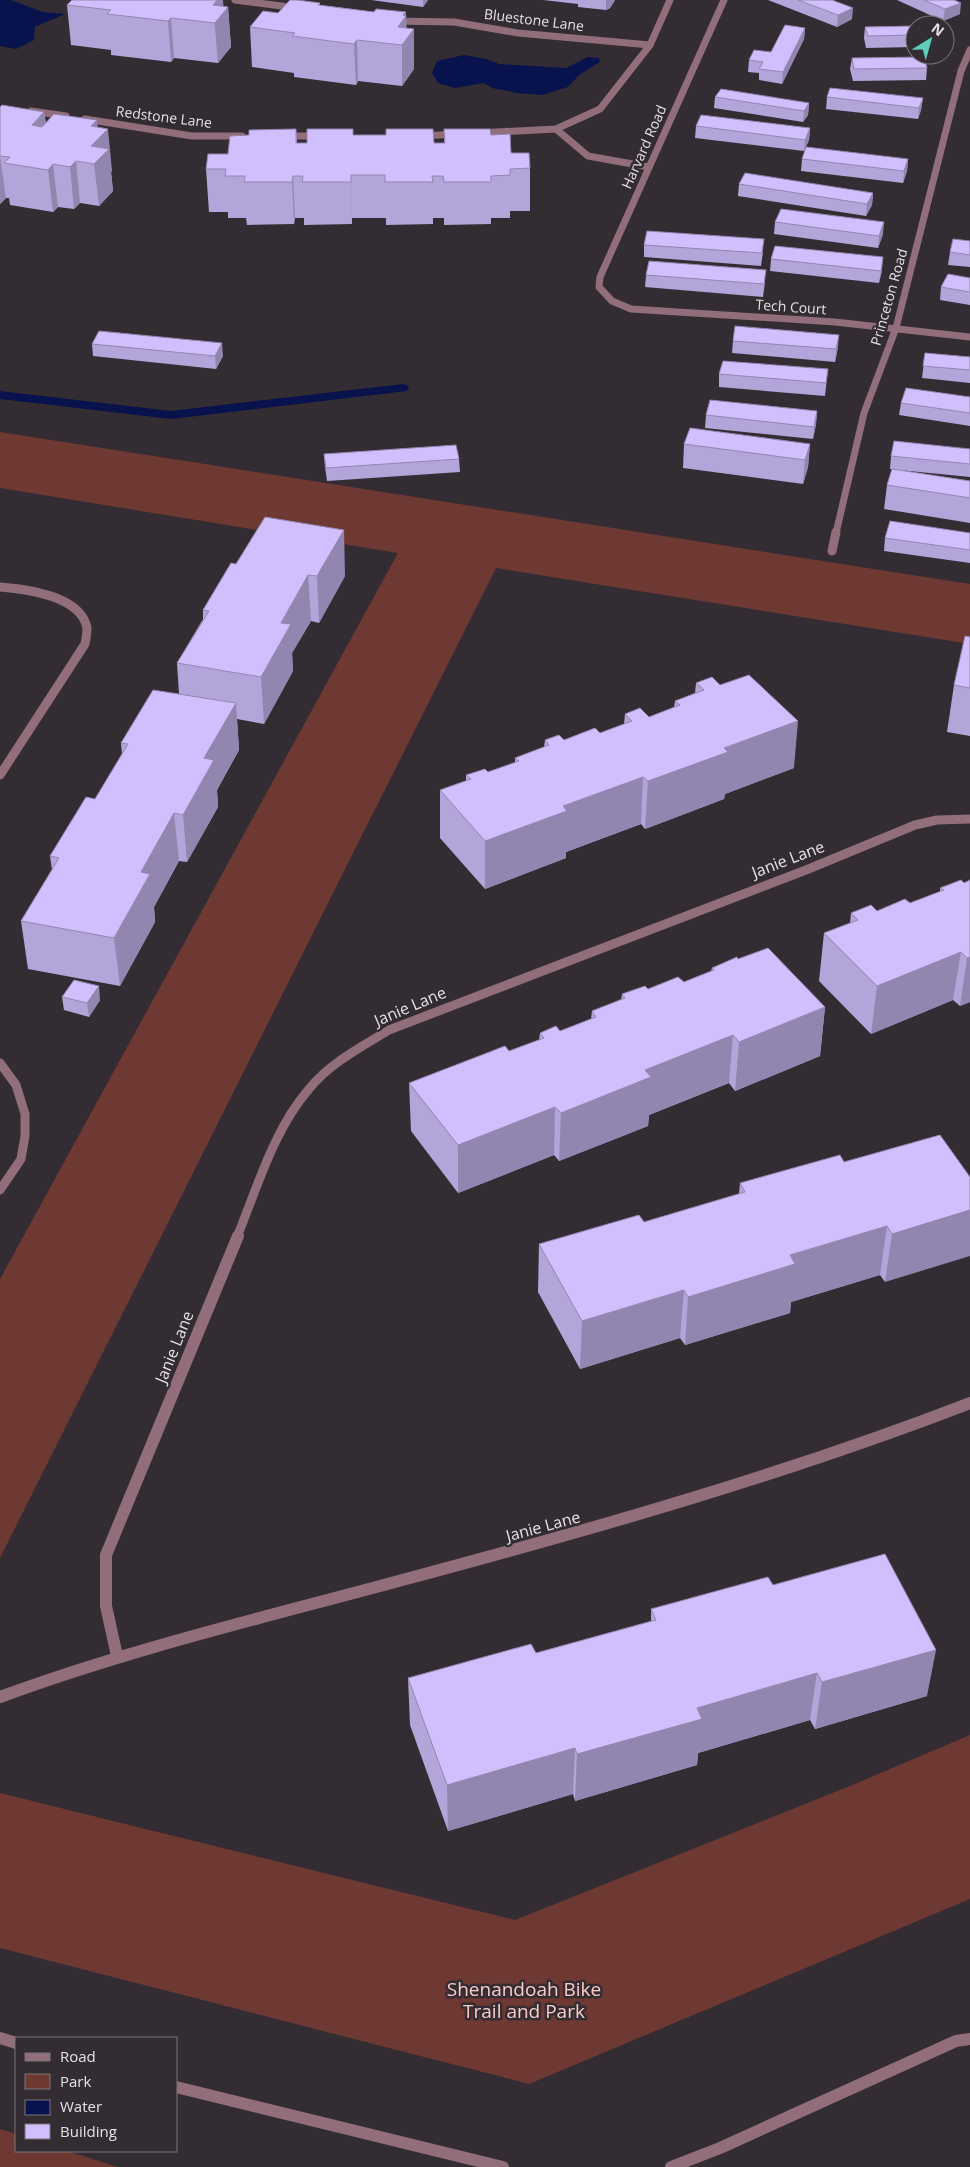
<svg xmlns="http://www.w3.org/2000/svg" width="970" height="2167" font-family="'Open Sans',sans-serif">
  <style>
    .green { fill: #6e3833 }
    .water { fill: #08134d }
    .lines { fill: none; stroke-linecap: round; stroke-linejoin: round }
    .stream { fill: #08134d; fill-rule: evenodd }
    .service { stroke: #916e7a; stroke-width: 12 }
    .minor-far2 { stroke: #916e7a; stroke-width: 7 }
    .minor-far1 { stroke: #916e7a; stroke-width: 9 }
    .minor { stroke: #916e7a; stroke-width: 12 }
    .wall { fill: #b3a4d9 }
    .shaded-wall { fill: #9286b0 }
    .building { fill: #d0bffc; stroke: #9286b0 }
    .labels { text-anchor: middle; stroke-width: 5; stroke-linejoin: round; paint-order: stroke }
    .far-street-label { font-size: 14px; fill: #e6e1e6; stroke: #332c33 }
    .street-label { font-size: 16px; fill: #e6e1e6; stroke: #332c33 }
    .near-park-label { font-size: 19px; fill: #fbccc6; stroke: #332c33 }
  </style>
  <rect width="100%" height="100%" fill="#332c33"/>
  <path class="green" d="M0 432 970 584V644L496 568 0 1558V1279L398 553 0 488Z
    M970 1735V1899L529 2084 0 1948V1793L515 1920 850 1786Z
    M0 2129 16 2134V2151H67L118 2167H0Z"/>
  <path class="water" d="M0 0H11L43 12 65 14 35 27 34 40 16 49 0 46Z
    M464 55 487 59 499 64 566 68 588 57 599 58 600 62 579 75 568 87 543 95 517 93 492 88 484 83 455 88 438 83 432 73 437 61Z"/>
  <g class="lines">
    <path class="stream" d="M403 384 407 385 409 388 407 391 171 419 0 399V391L171 411Z"/>
    <path class="service" d="M0 2038 16 2043
      M176 2087 503 2167
      M671 2167 720 2148 956 2041 970 2039"/>
    <path class="minor-far2" d="M235 0 297 8
      M724 0 600 277 599 287 612 301 631 309 835 322 970 337
      M393 21 454 22 518 33 650 45
      M31 111 66 116
      M85 119 192 136H242
      M556 129 588 156 649 167
      M477 133 556 129 600 109 650 45 670 0
      M284 136H320
      M422 136 457 134
      M836 533 864 413 896 328 961 71 970 50"/>
    <path class="minor-far1" d="M832 551 836 532
      M0 587C26 589 81 596 87 628 87 633 86 639 85 644L0 775
      M0 1063 16 1085 25 1114V1136L21 1159 0 1190
      M237 1237C257 1188 274 1129 309 1089 330 1063 361 1047 389 1030L806 870 915 825 937 820 970 819"/>
    <path class="minor" d="M117 1656 106 1606V1555L238 1236
      M0 1697C133 1648 270 1616 406 1579 597 1528 786 1474 970 1403"/>
  </g>
  <path class="wall" d="M72 0H223V6L228 7 231 47 218 63 174 58 171 62 111 55V50L71 45 67 5Z
    M371 0H428L423 7Z
    M543 0H615L610 8 606 10 578 7V4Z
    M768 0H832L852 19 837 27Z
    M897 0H954L960 14 943 21Z
    M320 3V5L406 16V28L414 69 402 86 358 81 356 85 294 77V73L252 67 250 27 278 13Z
    M915 26V47L866 48 864 38 865 27Z
    M805 28 804 39 782 84 759 80V73L748 72 749 60 771 52Z
    M852 58 927 68 926 80 853 81 850 69Z
    M715 97 809 103 808 115 803 122 714 108Z
    M827 97 923 98 921 110 918 119 826 109Z
    M0 107 44 112 46 123 97 127 112 171 111 172 113 191 99 206 80 203 74 209 58 207 53 212 10 205 9 198H6L0 204Z
    M696 126 810 128 809 140 804 151 695 138Z
    M296 129 297 143H307L354 135 434 143H444V129L491 135 530 168V211H510V218H491V224L444 225V218H433V224L386 225V218H352V224L304 225V218H295L294 224 247 225 246 218H228V212H209L206 169 228 154 249 135Z
    M802 159H908L907 171 903 183 801 171Z
    M739 184 873 193 872 205 866 216 738 196Z
    M775 222 883 234 878 248 774 234Z
    M970 241V267L948 265 950 252Z
    M644 245 763 252 761 266 644 257Z
    M771 259 882 270 879 283 770 271Z
    M646 275 765 282 763 297 645 287Z
    M970 278V305L940 300 941 287Z
    M733 341 838 347 835 362 732 353Z
    M92 344 223 356 216 369 93 356Z
    M925 353 970 357V383L922 378Z
    M828 369 825 396 719 387V374Z
    M970 397V426L899 415 901 403Z
    M817 411 816 424 813 439 705 428 706 415Z
    M684 444H810L808 467 803 484 683 468Z
    M970 449V477L899 470 970 481V523L884 509 887 485 892 469H890L891 456Z
    M324 454 459 459 460 472 327 481 325 467Z
    M970 533V563L884 551 885 538Z
    M236 564 345 576 319 623 311 621 292 653 293 671 264 724 237 719 239 750 217 790 218 807 187 862 179 861 154 907 155 922 120 986 28 969 21 921 52 870 50 856 95 799 122 755 121 743 179 694 177 663 203 619V610Z
    M970 637V736L947 732 954 685Z
    M696 683 794 768 725 794 724 799 645 829 641 824 566 852V858L485 889 440 838V790L466 781V775L488 772 515 763V758L544 747 545 740H564L600 733 624 724 625 714 649 717 674 707 675 701 695 693Z
    M964 883 970 1002 960 1006 953 1000 871 1034 819 981 824 933 850 923 851 913 877 911 910 903 940 892V888Z
    M738 959 825 1007 820 1056 735 1091 729 1083 649 1115 648 1126 559 1161 554 1155 458 1193 411 1131 409 1083 509 1051 539 1040 540 1033 560 1031 591 1019 592 1011 621 1000 622 994 648 989 684 982 711 971 712 968Z
    M62 997 100 1000 89 1017 64 1010Z
    M940 1135 885 1282 880 1275 791 1302 790 1313 737 1329 685 1345 680 1338 580 1369 538 1292 539 1244 644 1222 739 1194 740 1183 844 1162Z
    M773 1585 927 1696 815 1729 810 1720 698 1753 697 1765 575 1801 573 1794 448 1831 410 1725 408 1678 536 1653 651 1621V1609Z"/>
  <path class="shaded-wall" d="M217 0H223L224 12 228 7 231 47 218 63 213 5Z
    M423 0H428L423 7Z
    M606 0H615L610 8 606 10Z
    M961 3 960 14 943 21 945 9Z
    M853 8 852 19 837 27 838 15Z
    M406 12 407 38 414 29V69L402 86V45L398 27 403 15Z
    M171 18 174 58 171 62 168 21Z
    M805 28 804 39 782 84 783 72Z
    M357 40 358 81 356 85 354 44Z
    M923 98 921 110 918 119 919 108Z
    M809 103 808 115 803 122 804 111Z
    M44 112 49 154 32 125Z
    M97 120 99 138 108 129 112 171 111 172 113 191 99 206 94 164 91 146V126Z
    M810 128 809 140 804 151 805 140Z
    M0 156 6 198 0 204Z
    M908 159 907 171 903 183 904 171Z
    M76 161 80 203 74 209 70 167Z
    M53 164 58 207 53 212 48 170Z
    M351 175 352 218V224L351 182Z
    M293 176 295 218 294 224 292 182Z
    M873 193 872 205 866 216 867 204Z
    M884 222 883 234 878 248 879 236Z
    M883 257 882 270 879 283 881 271Z
    M839 335 838 347 835 362 836 349Z
    M222 343 223 356 216 369 215 356Z
    M817 411 816 424 813 439 814 427Z
    M810 444 808 467 803 484 805 460Z
    M344 530 345 576 319 623 317 576Z
    M308 575 311 621 292 653 293 671 264 724 261 677 281 623Z
    M236 703 239 750 217 790 218 807 187 862 183 815 204 758Z
    M798 721 794 768 725 794 724 799 645 829 648 781 724 748Z
    M643 777 641 824 566 852V858L485 889V841L563 806Z
    M174 813 179 861 154 907 155 922 120 986 114 938 141 872Z
    M961 952 953 1000 871 1034 877 986Z
    M970 957V1002L960 1006 967 958Z
    M99 986 100 1000 89 1017 87 1003Z
    M825 1007 820 1056 735 1091 739 1042Z
    M733 1035 729 1083 649 1115 648 1126 559 1161 561 1113 645 1070Z
    M555 1107 554 1155 458 1193V1145Z
    M970 1210V1256L885 1282 892 1234Z
    M887 1226 880 1275 791 1302 790 1313 685 1345 688 1297 790 1255Z
    M684 1290 680 1338 580 1369 582 1321Z
    M936 1650 927 1696 815 1729 822 1682Z
    M817 1673 810 1720 698 1753 697 1765 575 1801 577 1754 697 1708Z
    M575 1748 573 1794 448 1831 447 1785Z"/>
  <path class="building" d="M72 0H217L213 5 228 7 215 23 171 18 168 21 107 14 111 10 67 5Z
    M290 0H297L320 3 318 5 374 12 376 9 406 12 403 15 406 16 398 27 414 29 402 45 357 40 354 44 292 36 295 33 250 27 263 11 278 13Z
    M798 0H832L853 8 838 15Z
    M924 0H954L961 3 945 9Z
    M785 25 805 28 783 72 759 69 763 62 749 60 754 50 771 52Z
    M915 26V35L868 36 865 27Z
    M924 57 927 68 854 69 852 58Z
    M830 88 923 98 919 108 827 97Z
    M721 89 809 103 804 111 715 97Z
    M2 105 44 112 32 125 42 127 54 114 97 120 91 126 108 129 91 146 109 149 94 164 76 161 70 167 53 164 48 170 4 163 10 157 0 156V107Z
    M701 115 810 128 805 140 696 126Z
    M296 129V143H307V129H353V135H386V129H433L434 143H445L444 129H490L491 135 510 134 511 153H529L530 168 510 169V175L491 176V182H444L443 176H432L433 182H385V175H351V182H302L303 176H293L292 182H244L245 176H225L226 169H206L208 154H228L230 136 249 135V130Z
    M806 147 908 159 904 171 802 159Z
    M745 173 873 193 867 204 739 184Z
    M781 209 884 222 879 236 775 222Z
    M647 231 764 239 762 253 644 245Z
    M953 239 970 241V255L950 252Z
    M775 246 883 257 881 271 771 259Z
    M649 261 766 270 764 284 646 275Z
    M948 274 970 278V292L941 287Z
    M735 326 839 335 836 349 733 341Z
    M99 331 222 343 215 356 92 344Z
    M925 353 970 357V370L923 366Z
    M723 361 828 369 826 383 719 374Z
    M906 388 970 397V413L901 403Z
    M710 400 817 411 814 427 706 415Z
    M690 428 810 444 805 460 684 444Z
    M894 441 970 449V464L891 456Z
    M456 445 459 459 326 468 324 454Z
    M892 469 970 481V498L887 485Z
    M265 517 344 530 317 576 308 575 281 623 291 624 261 677 177 663 209 611 203 610 231 563 236 564Z
    M890 521 970 533V550L885 538Z
    M965 636 970 637V688L954 685Z
    M749 675 798 721 724 748 728 752 648 781 643 777 563 806 567 811 485 841 440 790 471 779 466 775 485 769 488 772 519 761 515 758 549 745 545 740 559 735 564 740 595 728 600 733 632 721 625 714 640 708 649 717 680 705 675 701 704 690 696 683 712 677 720 685Z
    M153 690 236 703 204 758 214 760 183 815 174 813 141 872 150 874 114 938 21 921 59 858 50 856 86 797 95 799 128 744 121 743Z
    M961 880 964 883 970 880V957L967 958 961 952 877 986 824 933 858 920 851 913 871 905 877 911 905 899 910 903 944 890 940 888Z
    M768 948 825 1007 739 1042 733 1035 645 1070 651 1077 561 1113 555 1107 458 1145 409 1083 505 1046 509 1051 544 1038 540 1033 556 1026 560 1031 596 1017 592 1011 625 998 622 994 645 986 648 989 678 977 684 982 714 970 712 968 737 957 738 959Z
    M74 980 99 986 87 1003 62 997Z
    M940 1135 970 1177V1210L892 1234 887 1226 790 1255 795 1264 688 1297 684 1290 582 1321 539 1244 639 1215 644 1222 745 1192 740 1183 840 1155 844 1162Z
    M885 1554 936 1650 822 1682 817 1673 697 1708 702 1719 577 1754 575 1748 447 1785 408 1678 531 1644 536 1653 656 1620 651 1609 768 1577 773 1585Z"/>
  <g class="labels">
    <g class="far-street-label">
      <text transform="translate(534 20) rotate(7)" y="5">Bluestone Lane</text>
      <text transform="translate(164 117) rotate(7)" y="5">Redstone Lane</text>
      <text transform="translate(644 147) rotate(-66)" y="5">Harvard Road</text>
      <text transform="translate(889 297) rotate(-74)" y="5">Princeton Road</text>
      <text transform="translate(791 307) rotate(4)" y="5">Tech Court</text>
    </g>
    <g class="street-label">
      <text transform="translate(788 859) rotate(-21)" y="6">Janie Lane</text>
      <text transform="translate(410 1006) rotate(-23)" y="6">Janie Lane</text>
      <text transform="translate(174 1347) rotate(-68)" y="6">Janie Lane</text>
      <text transform="translate(543 1526) rotate(-15)" y="6">Janie Lane</text>
    </g>
    <g class="near-park-label">
      <text x="524" y="1996">Shenandoah Bike<tspan x="524" dy="22">Trail and Park</tspan></text>
    </g>
  </g>
  <rect x="15" y="2037" width="162" height="115" fill="#332c33" stroke="#7b747b"/>
  <rect x="25" y="2053" width="25" height="8" fill="#916e7a" stroke="#7b747b"/>
  <text x="60" y="2062" font-size="15" fill="#e6e1e6">Road</text>
  <rect x="25" y="2074" width="25" height="15" fill="#6e3833" stroke="#7b747b"/>
  <text x="60" y="2087" font-size="15" fill="#e6e1e6">Park</text>
  <rect x="25" y="2100" width="25" height="15" fill="#08134d" stroke="#7b747b"/>
  <text x="60" y="2112" font-size="15" fill="#e6e1e6">Water</text>
  <rect x="25" y="2124" width="25" height="15" fill="#d0bffc" stroke="#7b747b"/>
  <text x="60" y="2137" font-size="15" fill="#e6e1e6">Building</text>
  <g transform="translate(930 40) rotate(37)"><circle r="24" fill="#332c33" stroke="#7b747b"/>
  <path d="M0-4L9 19L0 12L-9 19Z" fill="#5dceb9"/>
  <text y="-8" font-size="14" font-weight="bold" text-anchor="middle" fill="#e6e1e6">N</text>
  </g>
</svg>
